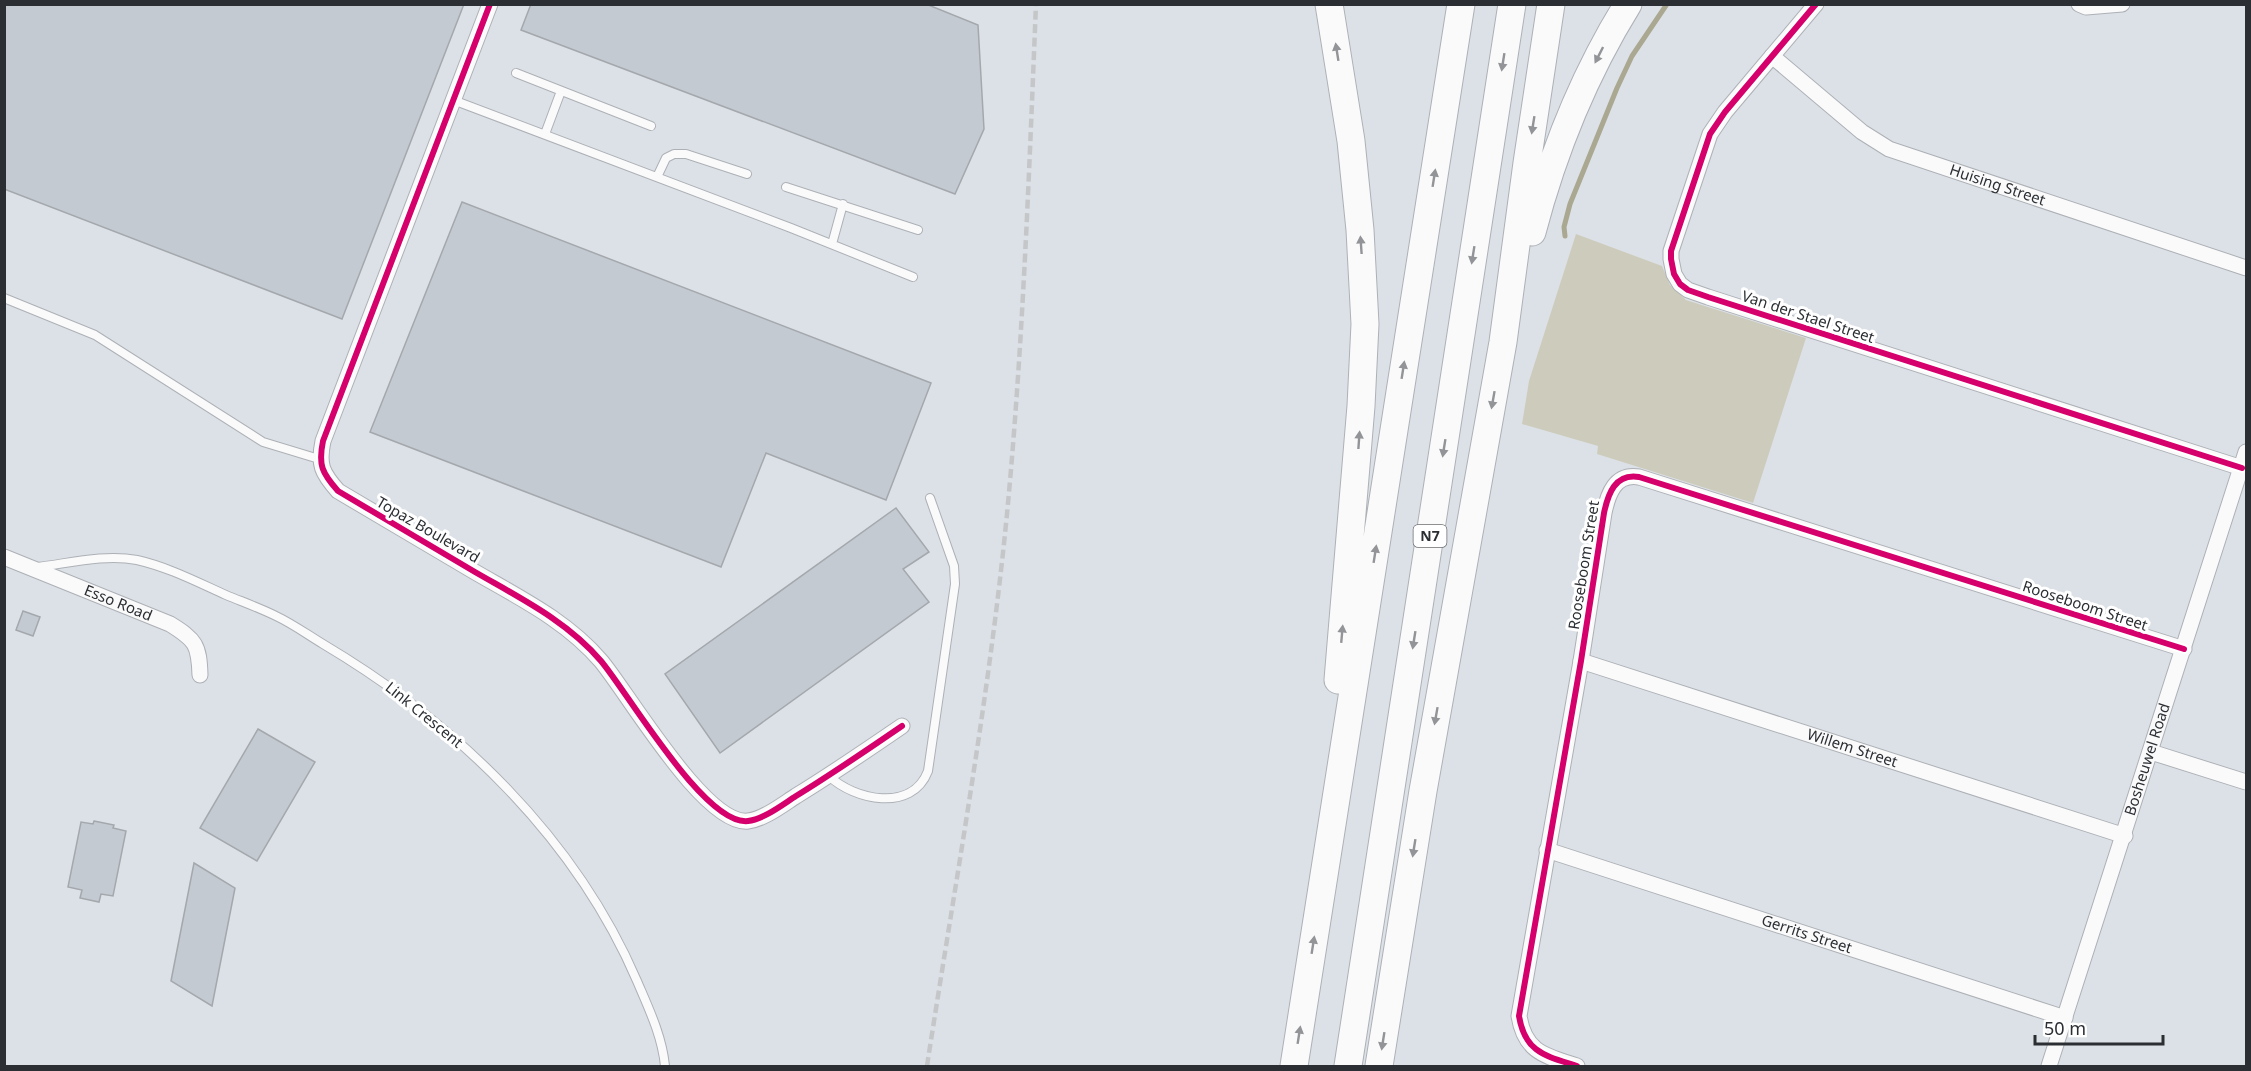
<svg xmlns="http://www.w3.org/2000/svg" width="2251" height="1071" font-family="'Noto Sans',sans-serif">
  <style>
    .green { fill: #cdccbc }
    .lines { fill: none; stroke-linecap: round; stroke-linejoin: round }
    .stream { stroke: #aba892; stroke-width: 5 }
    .building { fill: #c3cad2; stroke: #a4a8ad; stroke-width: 1.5 }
    .lane-casing { stroke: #adb1b6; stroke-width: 10 }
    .street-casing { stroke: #adb1b6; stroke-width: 17 }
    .highway-casing { stroke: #adb1b6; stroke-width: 29 }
    .lane { stroke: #fafafb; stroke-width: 8 }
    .street { stroke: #fafafb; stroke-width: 15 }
    .highway { stroke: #fafafb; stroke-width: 27 }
    .rail { stroke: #c5c6c8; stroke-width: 4.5; stroke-dasharray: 9 4.5; stroke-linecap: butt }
    .cycleway-casing { stroke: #fff; stroke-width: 10 }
    .cycleway { stroke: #d6006c; stroke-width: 6 }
    .oneway { fill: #929497 }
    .labels { text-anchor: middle; stroke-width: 6; stroke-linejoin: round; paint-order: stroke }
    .shield { fill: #fff; stroke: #6b6d70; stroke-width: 1.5 }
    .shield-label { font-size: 14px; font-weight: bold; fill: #2b2f33 }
    .street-label { font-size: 15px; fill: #2b2f33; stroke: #fff }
  </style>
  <rect width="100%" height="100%" fill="#dce1e7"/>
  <path class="green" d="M1576 234 1662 266 1670 285 1686 300 1806 338 1753 503 1597 454 1598 446 1522 424 1529 381Z"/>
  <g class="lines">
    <path class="stream" d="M1565 236 1564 227 1570 204 1617 88 1632 56 1667 4"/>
  </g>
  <path class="building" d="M4 4H464L342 319 4 189Z
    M531 4H926L978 25 984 129 955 194 521 30Z
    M462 202 931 383 886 500 766 453 721 567 370 432Z
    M896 508 929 552 903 569 929 602 720 753 665 674Z
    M23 611 40 617 33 636 16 630Z
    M258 729 315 762 257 861 200 828Z
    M94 821 114 825 113 828 126 831 113 896 101 894 99 902 80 898 82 890 68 887 81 822 93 824Z
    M194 863 235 888 212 1006 171 981Z"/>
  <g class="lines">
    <g class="lane-casing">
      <path id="lane" d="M516 73 651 126
        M453 100 791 228 913 277
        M545 134 561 91
        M657 177 666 158 674 154H686L747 174
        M786 187 918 230
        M832 244 843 204
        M4 298 95 335 263 442 319 459
        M38 567C70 563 105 554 137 560 168 567 197 582 226 595 243 602 260 608 276 616 293 624 308 635 323 644 456 723 575 837 637 981 649 1009 662 1036 665 1066
        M829 776C854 800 912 813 928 771L955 584 954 566 930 498"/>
    </g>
    <g class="street-casing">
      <g id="street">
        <path d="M490 4 323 441C318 465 322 473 338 491 384 518 429 545 475 572 520 598 567 621 601 661 628 693 705 826 748 821 764 819 782 805 796 796 832 774 867 750 902 726"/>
        <path d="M1816 4 1725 112 1710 134 1671 251V259L1674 274 1680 284 1688 290 1708 297 2242 468"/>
        <path d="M2079 4 2086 7 2122 4"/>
        <path id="s1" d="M1772 56 1862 132 1889 149 2246 268"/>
        <path id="s2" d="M4 557 170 624C196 640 199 645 200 675"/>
        <path id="s3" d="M1581 661 2125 836"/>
        <path d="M2151 752 2246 782"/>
        <path id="s4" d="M1547 850 2065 1018"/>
        <path d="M1577 1066C1546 1056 1525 1053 1519 1016L1581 661 1604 513C1608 494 1615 473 1639 477L2184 649"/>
        <path id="s5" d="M2049 1066 2246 452"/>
      </g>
    </g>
    <g class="highway-casing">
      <path id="highway" d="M1329 4 1351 141 1360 230 1365 324 1361 406 1338 680
        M1532 232C1553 152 1584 75 1628 4
        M1294 1066 1461 4
        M1348 1066 1512 4
        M1379 1066 1423 791 1503 342 1527 163 1551 4"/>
    </g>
    <use href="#lane" class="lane"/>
    <use href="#street" class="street"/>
    <use href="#highway" class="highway"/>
    <path class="rail" d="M927 1066C955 884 989 698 1007 514 1023 345 1029 174 1036 4"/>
    <g class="cycleway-casing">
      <path id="cycleway" d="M490 4 323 441C318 465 322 473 338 491 384 518 429 545 475 572 520 598 567 621 601 661 628 693 705 826 748 821 764 819 782 805 796 796 832 774 867 750 902 726
        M1816 4 1725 112 1710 134 1671 251V259L1674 274 1680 284 1688 290 1708 297 2242 468
        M1577 1066C1546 1056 1525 1053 1519 1016L1581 661 1604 513C1608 494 1615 473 1639 477L2184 649"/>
    </g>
    <use href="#cycleway" class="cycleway"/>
  </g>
  <defs><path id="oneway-solid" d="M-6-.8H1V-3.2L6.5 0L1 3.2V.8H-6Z" transform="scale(1.5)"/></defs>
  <g class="oneway">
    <use href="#oneway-solid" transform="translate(1337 52) rotate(-99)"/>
    <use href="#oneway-solid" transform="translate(1599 55) rotate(117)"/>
    <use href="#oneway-solid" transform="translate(1503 62) rotate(99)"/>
    <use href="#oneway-solid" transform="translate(1533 125) rotate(99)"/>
    <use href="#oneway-solid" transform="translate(1434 178) rotate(-81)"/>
    <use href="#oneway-solid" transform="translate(1361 245) rotate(-94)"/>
    <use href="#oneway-solid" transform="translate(1473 255) rotate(99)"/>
    <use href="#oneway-solid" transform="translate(1403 370) rotate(-81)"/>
    <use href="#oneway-solid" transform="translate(1493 400) rotate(100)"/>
    <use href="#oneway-solid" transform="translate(1359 440) rotate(-86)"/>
    <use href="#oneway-solid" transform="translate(1444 448) rotate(99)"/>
    <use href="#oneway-solid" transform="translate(1375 554) rotate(-81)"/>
    <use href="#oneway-solid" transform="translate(1342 634) rotate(-85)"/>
    <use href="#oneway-solid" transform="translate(1414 640) rotate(99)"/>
    <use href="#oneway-solid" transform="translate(1436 716) rotate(100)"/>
    <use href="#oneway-solid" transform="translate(1414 848) rotate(99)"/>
    <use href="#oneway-solid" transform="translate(1313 945) rotate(-81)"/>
    <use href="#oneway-solid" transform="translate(1299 1035) rotate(-81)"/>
    <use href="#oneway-solid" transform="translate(1383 1041) rotate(99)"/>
  </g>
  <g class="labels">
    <rect class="shield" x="1413.5" y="525" width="33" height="22" rx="4.5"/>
    <g class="shield-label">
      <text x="1430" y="541">N7</text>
    </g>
    <g class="street-label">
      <text dy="5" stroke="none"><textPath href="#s1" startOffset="264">Huising Street</textPath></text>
      <text transform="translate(1808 317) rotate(18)" y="5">Van der Stael Street</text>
      <text transform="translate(428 530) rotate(30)" y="5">Topaz Boulevard</text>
      <text transform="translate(1584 565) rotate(-81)" y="5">Rooseboom Street</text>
      <text dy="5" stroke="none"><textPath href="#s2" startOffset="123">Esso Road</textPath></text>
      <text transform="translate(2085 606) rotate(18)" y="5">Rooseboom Street</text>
      <text transform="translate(424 715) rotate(39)" y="5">Link Crescent</text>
      <text dy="5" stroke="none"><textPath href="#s3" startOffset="285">Willem Street</textPath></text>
      <text dy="5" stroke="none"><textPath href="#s5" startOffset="322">Bosheuwel Road</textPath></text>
      <text dy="5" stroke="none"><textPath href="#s4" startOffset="273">Gerrits Street</textPath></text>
    </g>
  </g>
  <rect width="2251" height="1071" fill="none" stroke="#2b2f33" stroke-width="12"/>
  <path d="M2035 1035v9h128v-9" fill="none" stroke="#2b2f33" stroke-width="3"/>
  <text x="2044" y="1035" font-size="18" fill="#2b2f33" stroke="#ffffff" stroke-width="4.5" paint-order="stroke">50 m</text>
</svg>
